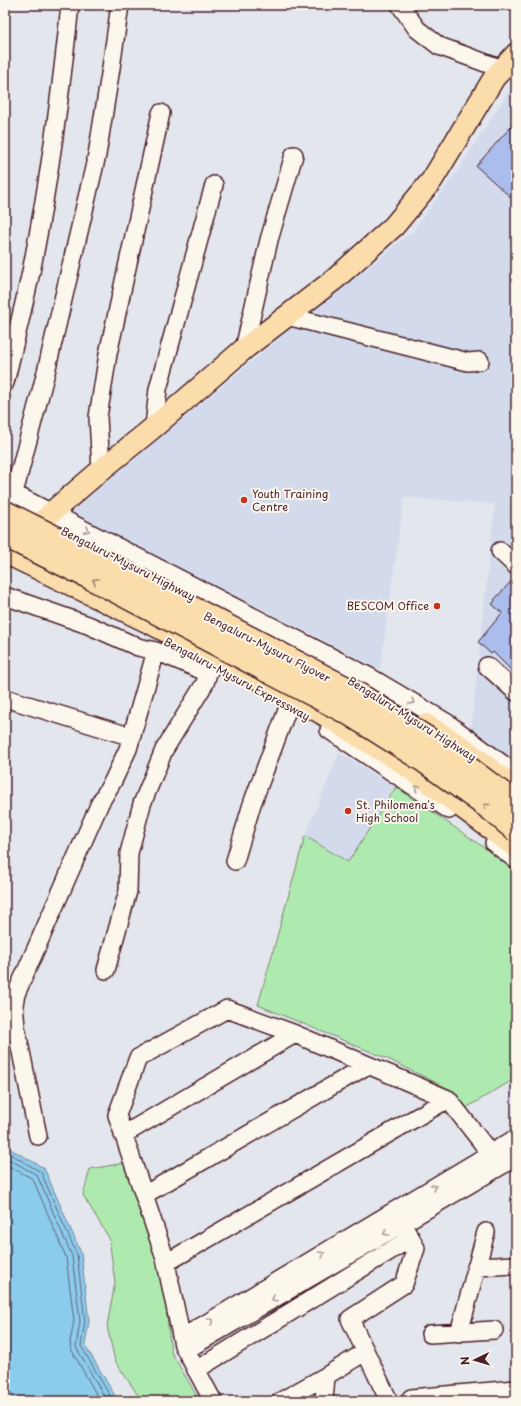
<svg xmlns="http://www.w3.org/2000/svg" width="521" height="1406" font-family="'Playpen Sans',sans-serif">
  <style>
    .built { fill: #d2daec }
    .green { fill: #aeeaaf; stroke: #7c846d }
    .water { fill: #8bcbec; stroke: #71869f }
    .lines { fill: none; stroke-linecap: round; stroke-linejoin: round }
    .shore { stroke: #646478; stroke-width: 1 }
    .building { fill: #abbdec; stroke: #4a1f2b }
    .minor-casing { stroke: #4a1f2b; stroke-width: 20 }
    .major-casing { stroke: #4a1f2b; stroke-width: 24 }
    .highway-casing { stroke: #4a1f2b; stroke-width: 25 }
    .minor { stroke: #fbf7ec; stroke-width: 17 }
    .major { stroke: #fbddab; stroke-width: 21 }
    .highway { stroke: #fbddab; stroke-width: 22 }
    .highway-bridge-casing { stroke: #4a1f2b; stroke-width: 25; stroke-linecap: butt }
    .highway-bridge { stroke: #fbddab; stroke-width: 22 }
    .oneway { stroke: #ab9695 }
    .oneway2 { stroke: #a27e6b }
    .poi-dot { fill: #c8321e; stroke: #fbf7ec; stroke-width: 1.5 }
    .labels { text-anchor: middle; stroke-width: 4; stroke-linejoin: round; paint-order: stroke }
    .poi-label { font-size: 11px; fill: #4a1f2b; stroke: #fbf7ec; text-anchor: start }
    .street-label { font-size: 11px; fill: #4a1f2b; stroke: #fbf7ec }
  </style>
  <rect width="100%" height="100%" fill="#e3e6ec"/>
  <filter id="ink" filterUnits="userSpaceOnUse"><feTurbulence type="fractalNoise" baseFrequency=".025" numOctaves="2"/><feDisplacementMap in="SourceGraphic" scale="8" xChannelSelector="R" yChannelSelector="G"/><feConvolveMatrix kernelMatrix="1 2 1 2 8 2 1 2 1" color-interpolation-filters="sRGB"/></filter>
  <g filter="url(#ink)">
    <path class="built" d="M516 80V768L471 730 495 504 404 497 380 669 71 512 294 326 412 232 459 169Z
      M339 753 396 787 348 862 305 836Z"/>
    <path class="green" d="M396 787 495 855 516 872V1078L466 1108 455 1092 388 1059 258 1005 305 836 348 862Z
      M125 1163 163 1282 171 1352 200 1401H142L115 1361 107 1326 115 1283 109 1238 83 1195 90 1169Z"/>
    <path class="water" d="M5 1146 44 1168 81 1253 89 1321 85 1345 118 1401H5Z"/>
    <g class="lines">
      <path class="shore" d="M5 1151 41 1172 77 1255 85 1321 81 1346 113 1401
        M5 1157 37 1175 72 1256 80 1321 76 1347 107 1401
        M5 1164 33 1179 66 1257 74 1321 70 1342 71 1349 100 1401"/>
    </g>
    <path class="building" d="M516 121V202L476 166Z
      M516 576V675L493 652 491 654 478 642 502 613 492 604 495 601 494 600Z"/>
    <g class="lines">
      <g class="minor-casing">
        <path id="minor" d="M400 5 417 29 439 46 502 69
          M287 316 468 362 480 361
          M244 349 269 240 294 155
          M5 383C14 344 24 306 32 267 49 181 61 93 70 5
          M154 427 158 389 214 185
          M101 470 98 417 108 354 161 113
          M5 489 370 677 446 722 516 774
          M14 493 46 372 97 155 111 68 120 5
          M500 551 516 566
          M5 596 88 625 138 647 156 651 208 673 212 666
          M487 666 516 692
          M5 698 132 737
          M329 730 449 810
          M494 843 516 860
          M235 861 252 804 289 705
          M106 970 128 891 129 853 142 804 164 750 205 683 208 673
          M123 1135 295 1034
          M38 1136 16 1027 14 1004 16 994 100 803 113 781 128 749 156 651
          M144 1195 368 1065
          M166 1263 448 1099
          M476 1267 516 1265
          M459 1333 486 1232
          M430 1334 494 1330
          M183 1345 185 1336 516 1138
          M183 1345 193 1346 516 1157
          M196 1370 411 1238
          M411 1398 516 1389
          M213 1401 183 1345 165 1258 117 1115 138 1058 227 1009 295 1034 448 1099 490 1153 497 1168
          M281 1401 326 1376 365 1352
          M324 1401 326 1376
          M389 1401 350 1319 404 1284 416 1248 405 1229"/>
      </g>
      <g class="major-casing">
        <path id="major" d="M24 540 52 512 101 470 154 427 244 349 335 279 394 226 432 180 494 78 516 54"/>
      </g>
      <g class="highway-casing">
        <path id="highway" d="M5 552 149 622 285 692 322 713 406 765 516 847
          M426 725 466 750 516 790"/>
      </g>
      <use href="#minor" class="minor"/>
      <use href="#major" class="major"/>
      <use href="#highway" class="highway"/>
      <g class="highway-bridge-casing">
        <path id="highway-bridge" d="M5 512 99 559 360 695 437 744 516 803
          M5 536 92 579 349 714 425 762 490 809 516 831"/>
      </g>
      <use href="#highway-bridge" class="highway-bridge"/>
    </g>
    <defs><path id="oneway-chevron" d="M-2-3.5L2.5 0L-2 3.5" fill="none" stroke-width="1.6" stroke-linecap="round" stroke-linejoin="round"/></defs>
    <g class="oneway">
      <use href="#oneway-chevron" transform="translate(87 530) rotate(27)"/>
      <use href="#oneway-chevron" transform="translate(412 702) rotate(31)"/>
      <use href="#oneway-chevron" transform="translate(417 788) rotate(-146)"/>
      <use href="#oneway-chevron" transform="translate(434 1187) rotate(-31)"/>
      <use href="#oneway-chevron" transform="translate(386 1233) rotate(150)"/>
      <use href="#oneway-chevron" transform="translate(322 1254) rotate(-31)"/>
      <use href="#oneway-chevron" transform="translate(274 1299) rotate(150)"/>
      <use href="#oneway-chevron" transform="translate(211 1321) rotate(-31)"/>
    </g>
    <g class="oneway2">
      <use href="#oneway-chevron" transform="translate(95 581) rotate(-153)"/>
      <use href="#oneway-chevron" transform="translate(486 806) rotate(-142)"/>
    </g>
  </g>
  <g class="poi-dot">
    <circle cx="244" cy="500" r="4"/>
    <circle cx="437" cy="606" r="4"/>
    <circle cx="348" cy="811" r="4"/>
  </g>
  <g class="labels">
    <g class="poi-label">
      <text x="252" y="498">Youth Training<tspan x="252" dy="13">Centre</tspan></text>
      <text x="429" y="610" text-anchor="end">BESCOM Office</text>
      <text x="356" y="809">St. Philomena's<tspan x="356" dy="13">High School</tspan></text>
    </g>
    <g class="street-label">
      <text transform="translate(128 564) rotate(27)" y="4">Bengaluru-Mysuru Highway</text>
      <text transform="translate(267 647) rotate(27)" y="4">Bengaluru-Mysuru Flyover</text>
      <text transform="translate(237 679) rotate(28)" y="4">Bengaluru-Mysuru Expressway</text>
      <text transform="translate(412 719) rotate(32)" y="4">Bengaluru-Mysuru Highway</text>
    </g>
  </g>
  <rect width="521" height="1406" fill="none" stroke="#fbf7ec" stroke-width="20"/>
  <rect x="10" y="10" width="501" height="1386" fill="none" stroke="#4a1f2b" stroke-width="1.5" filter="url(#ink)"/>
  <g transform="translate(475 1360) rotate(265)" stroke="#fbf7ec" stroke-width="3" paint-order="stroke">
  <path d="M0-3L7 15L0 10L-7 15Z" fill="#4a1f2b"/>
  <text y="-6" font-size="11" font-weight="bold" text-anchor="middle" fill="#4a1f2b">N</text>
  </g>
</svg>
